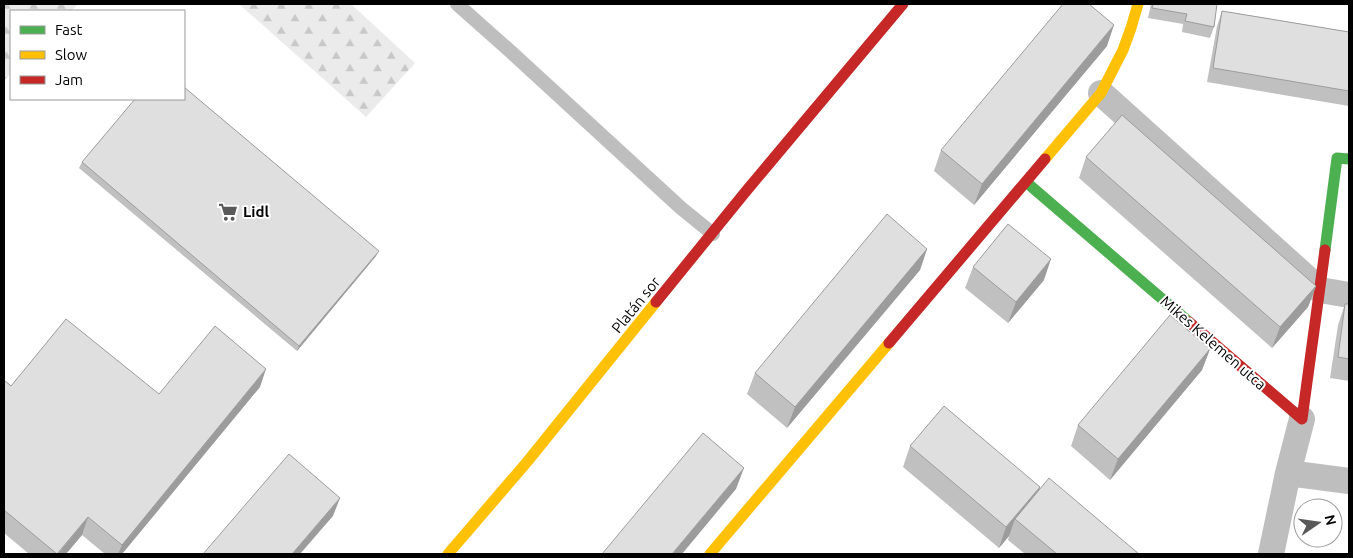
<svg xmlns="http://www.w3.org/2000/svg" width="1353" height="558" font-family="Ubuntu,sans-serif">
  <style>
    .forest { fill: url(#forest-firs) }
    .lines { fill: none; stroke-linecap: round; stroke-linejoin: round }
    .lane { stroke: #bebebe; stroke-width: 14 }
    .street { stroke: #bebebe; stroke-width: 26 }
    .fast { stroke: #4caf50; stroke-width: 11 }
    .slow { stroke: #ffc107; stroke-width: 11 }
    .jam { stroke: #c62828; stroke-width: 11 }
    .wall { fill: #c0c0c0 }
    .shaded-wall { fill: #9c9c9c }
    .building { fill: #dfdfdf; stroke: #9c9c9c }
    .labels { text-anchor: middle; stroke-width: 4; stroke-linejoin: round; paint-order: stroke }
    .poi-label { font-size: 15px; font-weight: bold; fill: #000; stroke: #fff; text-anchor: start }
    .street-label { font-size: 15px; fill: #000; stroke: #fff }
  </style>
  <defs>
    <pattern id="forest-firs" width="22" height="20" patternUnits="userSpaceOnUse" patternTransform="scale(1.25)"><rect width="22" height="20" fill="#ebebeb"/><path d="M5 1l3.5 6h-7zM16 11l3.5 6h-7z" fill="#c8c8c8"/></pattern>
  </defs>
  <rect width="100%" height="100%" fill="#fff"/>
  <path class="forest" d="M4 4H78L71 11H11V73L4 81Z
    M239 4H351L415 63 366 117Z"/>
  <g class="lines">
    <path class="lane" d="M457 4 510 51 681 208 713 234"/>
    <path class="street" d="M1101 93 1320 290 1349 295
      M1288 473 1349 481
      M1271 554 1288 473 1302 419"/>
    <path class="fast" d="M1026 182 1189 322
      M1325 250 1337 158 1349 159"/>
    <path class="slow" d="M1045 159 1101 93 1123 50 1131 28 1138 4
      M448 554 527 462 656 302
      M710 554 889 343"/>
    <path class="jam" d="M656 302 747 190 903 4
      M1189 322 1302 419 1325 250
      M889 343 1045 159"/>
  </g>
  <path class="wall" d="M1151 4H1217L1214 27 1210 38 1182 32 1183 24 1148 18Z
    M1222 11 1349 32V106L1207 82 1217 26Z
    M1107 46 974 205 934 171 941 150Z
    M1086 157 1316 286 1308 307 1272 348 1079 178Z
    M82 162 376 256 297 351 79 168Z
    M927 249 920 270 787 428 747 394 755 373Z
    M973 267 1044 280 1008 323 965 288Z
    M1345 304H1349V381L1330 378 1338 325Z
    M1210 349 1202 370 1110 480 1071 446 1078 425Z
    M4 380 11 386 159 394 260 387 122 554H105L82 535 66 554H29L4 533Z
    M910 446 1040 487 1039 490 1139 554H1025L1008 540 1009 536 999 548 903 467Z"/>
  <path class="shaded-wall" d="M1114 25 1107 46 974 205 982 184Z
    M927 249 920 270 787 428 795 407Z
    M379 251 376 256 297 351 299 346Z
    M1051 259 1044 280 1008 323 1016 302Z
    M1316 286 1308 307 1272 348 1280 327Z
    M1210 349 1202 370 1110 480 1118 459Z
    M266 369 260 387 122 554H118L122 545Z
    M744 468 736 489 682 554H672Z
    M1040 487 1032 508 1015 519 1009 536 999 548 1006 527Z
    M340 498 333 516 300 554H292Z
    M88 517 82 535 66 554H58Z"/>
  <path class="building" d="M1063 4H1089L1114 25 982 184 941 150Z
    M1153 4H1217L1214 27 1185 21 1187 14 1152 8Z
    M1222 11 1349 32V91L1213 68Z
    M184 87 379 251 299 346 82 162 135 99H184Z
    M1122 115 1316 286 1280 327 1086 157Z
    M887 214 927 249 795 407 755 373Z
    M1008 224 1051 259 1016 302 973 267Z
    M1345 304H1349V359L1338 357Z
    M1170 315 1210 349 1118 459 1078 425Z
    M66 319 159 394 215 326 266 369 122 545 88 517 57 554 4 510V380L11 386Z
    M944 406 1040 487 1006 527 910 446Z
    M703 433 744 468 672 554H602Z
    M289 454 340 498 292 554H203Z
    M1049 478 1139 554H1057L1015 519Z"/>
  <defs>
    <g id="supermarket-bare" transform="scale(1.5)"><path d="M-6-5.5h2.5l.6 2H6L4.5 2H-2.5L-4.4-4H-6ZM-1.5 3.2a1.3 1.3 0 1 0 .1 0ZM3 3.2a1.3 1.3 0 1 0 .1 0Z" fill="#595959" stroke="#fff" stroke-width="2.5" paint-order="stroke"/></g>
  </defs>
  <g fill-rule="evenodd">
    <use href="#supermarket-bare" x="228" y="212"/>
  </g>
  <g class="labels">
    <g class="poi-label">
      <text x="243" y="217">Lidl</text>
    </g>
    <g class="street-label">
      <text transform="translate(636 305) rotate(-51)" y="5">Platán sor</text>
      <text transform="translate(1213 343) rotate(41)" y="5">Mikes Kelemen utca</text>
    </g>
  </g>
  <rect width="1353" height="558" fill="none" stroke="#000000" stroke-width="10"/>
  <rect x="10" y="10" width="175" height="90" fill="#ffffff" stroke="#999999"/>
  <rect x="20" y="26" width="25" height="8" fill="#4caf50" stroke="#999999"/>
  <text x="55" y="35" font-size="15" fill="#000000">Fast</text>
  <rect x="20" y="51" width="25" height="8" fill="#ffc107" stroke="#999999"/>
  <text x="55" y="60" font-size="15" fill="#000000">Slow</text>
  <rect x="20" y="76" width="25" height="8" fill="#c62828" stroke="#999999"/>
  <text x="55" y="85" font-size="15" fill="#000000">Jam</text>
  <g transform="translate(1318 523) rotate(77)"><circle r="24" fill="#ffffff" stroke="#999999"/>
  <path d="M0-4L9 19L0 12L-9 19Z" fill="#595959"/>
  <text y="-8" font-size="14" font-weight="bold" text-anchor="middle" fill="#000000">N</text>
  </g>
</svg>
